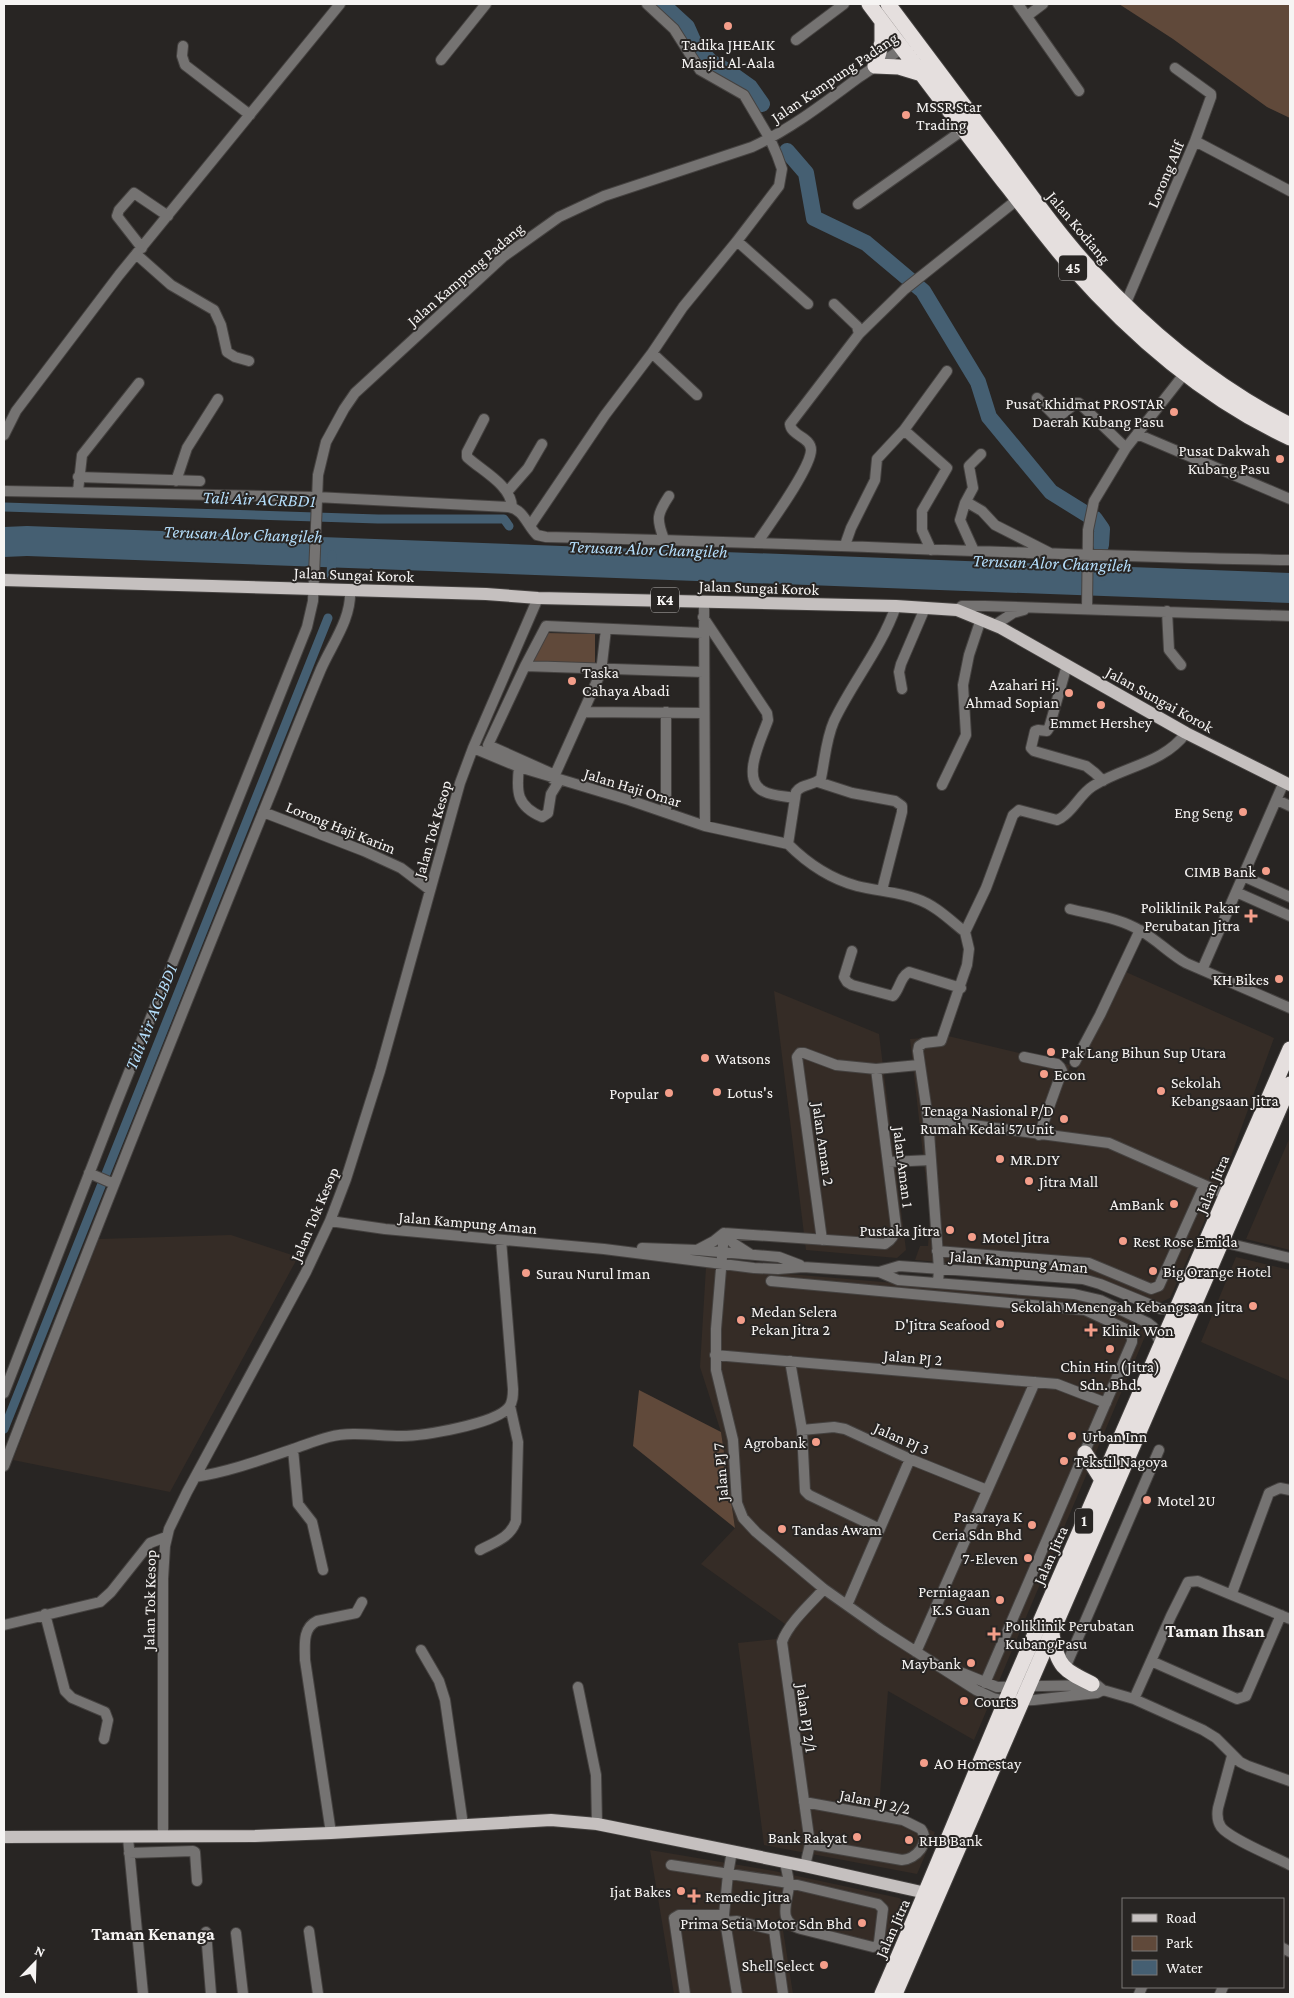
<svg xmlns="http://www.w3.org/2000/svg" width="1294" height="1998" font-family="'Crimson Pro',serif">
  <style>
    .built { fill: #352c26 }
    .green { fill: #60493a }
    .water { fill: #455f72 }
    .lines { fill: none; stroke-linecap: round; stroke-linejoin: round }
    .canal { stroke: #455f72; stroke-width: 9 }
    .river { stroke: #455f72; stroke-width: 16 }
    .minor-casing { stroke: #454240; stroke-width: 12 }
    .major-casing { stroke: #454240; stroke-width: 14 }
    .highway-casing { stroke: #454240; stroke-width: 17 }
    .minor { stroke: #757372; stroke-width: 10 }
    .major { stroke: #c5c0bf; stroke-width: 12 }
    .highway { stroke: #e5dfde; stroke-width: 15 }
    .poi-dot { fill: #f49e8a; stroke: #282523; stroke-width: 2 }
    .labels { text-anchor: middle; stroke-width: 4; stroke-linejoin: round; paint-order: stroke }
    .shield { fill: #282523; stroke: #b8b6b5; stroke-width: 1 }
    .shield-label { font-size: 15px; font-weight: bold; fill: #f6f4f3 }
    .poi-label { font-size: 16px; fill: #f6f4f3; stroke: #282523; text-anchor: start }
    .street-label { font-size: 16px; fill: #f6f4f3; stroke: #282523 }
    .water-label { font-size: 18px; font-style: italic; fill: #b4ddfa; stroke: #282523 }
    .neighbourhood-label { font-size: 18px; font-weight: bold; fill: #f6f4f3; stroke: #282523 }
  </style>
  <rect width="100%" height="100%" fill="#282523"/>
  <path class="built" d="M1126 972 1274 1038 1221 1184 1170 1298 1159 1303 1090 1275 915 1260 920 1246H928L930 1217 910 1039 948 1036 1070 1065 1069 1070 1076 1072Z
    M774 991 879 1034 906 1250 897 1258 806 1250Z
    M1290 1137V1250L1246 1239Z
    M231 1235 298 1257 170 1492 13 1460 99 1239Z
    M1236 1257 1290 1270V1381L1201 1342Z
    M706 1267 1083 1299 1149 1327 974 1740 888 1691 879 1808 935 1832 917 1874 764 1845 738 1643 776 1639 785 1624 701 1564 735 1528 721 1432 700 1367Z
    M650 1850 774 1871 899 1898 905 1902 882 1951 783 1930 793 1994H674Z"/>
  <path class="green" d="M1119 4H1290V118L1267 107 1173 39Z
    M545 633 595 634V664H528Z
    M639 1390 721 1432 735 1528 633 1446Z"/>
  <path class="water" d="M27 526 1290 573V603L27 556 4 557V527Z"/>
  <g class="lines">
    <path class="canal" d="M4 507 378 519H504L509 526
      M1101 545 1103 576
      M331 576 332 555
      M4 1429 328 618"/>
    <path class="river" d="M662 4 687 27 695 45 711 62 729 72 750 87 762 104
      M787 151 806 173 814 218 866 243 923 291 978 382 989 417 1051 492 1088 515
      M1095 519 1102 529 1101 545"/>
    <g class="minor-casing">
      <path id="minor" d="M647 4 674 29 700 70 744 95 770 139 777 155 782 169 779 186 737 241
        M1018 4 1079 91
        M1027 16 1043 4
        M796 40 844 4
        M183 46 182 56 185 65 250 115
        M441 60 486 4
        M1195 141 1290 191
        M858 204 963 130
        M142 248 117 216 119 210 134 193 168 216
        M136 254 171 285 214 310 221 325 227 352 235 357 249 361
        M1125 305 1195 141 1211 97V94L1175 68
        M859 334 905 289 1018 199
        M652 353 697 395
        M1037 398 1057 418 1076 403H1079L1126 448
        M484 419 467 452V457C482 471 511 485 512 507
        M1137 434 1290 499
        M4 435 16 411 119 275 340 4
        M78 477 200 481
        M176 481 187 448 218 399
        M4 491 316 497 508 507C524 509 527 526 537 535L546 537C794 542 1042 556 1290 560
        M78 491 82 455 139 383
        M507 492 528 468 542 444
        M965 503 973 488 969 466 981 454
        M530 526 605 415 652 353 683 307 737 241 808 304
        M664 539C656 519 657 514 669 496
        M757 543C769 525 811 468 811 450 811 437 791 436 790 424L859 334 857 326 834 304
        M845 545 851 528 875 480 877 459 904 430
        M931 550 922 530V511L947 468 904 430 947 371
        M974 551 960 520 965 503 970 504 982 511 995 525 1050 553
        M704 601 705 826
        M896 606C881 649 853 681 834 721 826 739 825 759 821 778 815 786 802 783 796 792L788 844C807 863 831 879 857 886 877 891 898 892 917 899 935 905 950 920 965 932
        M1087 608 1088 530 1094 501 1126 448 1185 373
        M957 610 962 606H985L1290 616
        M1167 611 1169 650 1181 665
        M703 617 767 713 768 720C762 738 740 779 763 791 772 796 784 796 794 798
        M995 625 1013 613 1024 610
        M1067 665 1049 728 1047 731 1038 730 1035 731 1031 748 1034 751 1086 766 1095 773 1103 781
        M525 666 546 626 703 633
        M902 689 899 672 901 664 925 608
        M583 712 703 713
        M473 748 519 767 629 800 705 826 788 844
        M519 767C516 793 517 806 542 817L548 813 551 794 559 781
        M555 775 488 745 525 666 703 672
        M553 779 601 672 606 629
        M818 782 852 793 895 801 902 806V812L882 890
        M942 785 966 735 963 685 969 655 981 619
        M1277 800 1290 806
        M263 812 364 851 401 868 430 890
        M666 812V712
        M1243 876 1290 897
        M1236 892 1290 916
        M1070 909C1094 915 1120 918 1141 931 1157 940 1170 954 1186 963L1290 1008
        M852 951 844 977 847 982 852 985 893 996C900 989 900 977 909 972L961 988
        M1202 970 1284 782
        M1024 1057 1057 1064 1060 1067 1062 1071 1039 1135
        M1075 1062 1100 1015 1140 930
        M928 1119 1109 1143 1227 1195
        M888 1162 931 1160
        M89 1173 114 1184
        M330 1221 385 1229 604 1249 754 1268 778 1269 803 1267 879 1272 898 1280 1074 1294 1100 1300 1148 1323 1153 1327 1161 1345
        M724 1233 716 1329V1370L733 1440 737 1503 743 1518 756 1532 824 1589 882 1630 976 1690 993 1698 1006 1701 1034 1700 1097 1693 1103 1690
        M724 1233 733 1243 750 1254
        M822 1240 797 1057 800 1053H804L836 1065 876 1069
        M1222 1242 1290 1258
        M642 1248 697 1250 779 1257 800 1265
        M697 1250 714 1241 724 1233 885 1244C892 1240 895 1235 896 1227L876 1069 919 1065
        M937 1251 1089 1263 1151 1289 1159 1286 1204 1186
        M879 1272 899 1266 1083 1279 1100 1284 1161 1309H1171L1179 1303
        M771 1281 1085 1310 1128 1330 1132 1338V1342L985 1683
        M938 1283 939 1269 928 1119 918 1051 919 1046 924 1043 941 1041 967 965 969 949 965 932 986 888 1013 815 1019 810 1057 820 1061 818C1074 810 1080 794 1093 786 1124 766 1163 764 1186 733
        M715 1355 1057 1384 1106 1403
        M790 1361 802 1430 805 1491 809 1495 880 1529
        M4 1393 115 1107 307 627 313 601 318 475 326 442 344 409 355 393 503 257 559 217 604 196 752 147C791 129 824 103 858 78 874 67 890 57 906 46
        M802 1430 834 1427 845 1429 910 1459 987 1490
        M293 1449 298 1504 312 1522 323 1570
        M4 1466C92 1238 183 1010 275 783 290 745 305 707 321 669 332 644 352 618 350 590
        M195 1477C228 1472 261 1460 293 1449 305 1445 317 1440 329 1437 352 1431 377 1436 401 1436 423 1436 496 1424 509 1407 513 1402 513 1395 513 1389L501 1240
        M480 1550C495 1542 510 1538 516 1521L518 1442 510 1406
        M1232 1593 1269 1493 1280 1488 1290 1490
        M847 1605 910 1459
        M45 1614 65 1691 72 1698 105 1712 108 1720 104 1739
        M4 1625 100 1602 111 1592 150 1543 166 1537
        M421 1650 439 1681 445 1700 463 1825
        M916 1652 1035 1382
        M1151 1661 1237 1699 1246 1696 1281 1615
        M945 1666 997 1687 1097 1685 1103 1690 1134 1699 1203 1730 1216 1738 1240 1762 1248 1766 1290 1781
        M1065 1668 1159 1450
        M578 1687 596 1775 597 1824
        M1134 1699 1171 1616 1188 1582 1198 1581 1290 1619
        M1232 1756 1218 1808C1217 1814 1217 1821 1221 1827 1230 1839 1275 1857 1290 1865
        M804 1802 903 1820 921 1829C931 1843 916 1859 902 1860L810 1844
        M331 1833 305 1660C305 1646 302 1628 317 1621L356 1613 362 1602
        M163 1837V1579L165 1546 169 1529 187 1492 306 1272 330 1221 346 1179 380 1071 460 783 473 748 538 598
        M128 1838 143 1994
        M732 1851 728 1874 724 1915 737 1994
        M129 1853 193 1851 195 1852 197 1881
        M671 1865 789 1883 878 1904 883 1909 879 1942 877 1946 873 1947 801 1929C777 1922 787 1904 789 1886 789 1878 786 1869 785 1862
        M805 1866 810 1844 782 1642C788 1624 811 1603 824 1589
        M725 1922 737 1921 774 1930 783 1994
        M309 1931 318 1994
        M206 1932 211 1994
        M236 1933 243 1994
        M1283 1948 1290 1952
        M685 1994 674 1918 679 1915H724
        M1139 1994 1142 1987
        M1220 1994 1223 1987"/>
    </g>
    <g class="major-casing">
      <path id="major" d="M4 580 486 594 538 598 896 606 957 610 1001 628 1186 733 1290 785
        M4 1837 255 1836 331 1833 551 1820 597 1824 805 1866 926 1893"/>
    </g>
    <g class="highway-casing">
      <path id="highway" d="M869 4C915 65 961 127 1008 187 1029 214 1049 241 1072 267 1133 336 1206 399 1290 438
        M888 4C923 51 958 97 993 144 1025 187 1056 232 1093 272 1149 332 1217 388 1290 425
        M882 21V42L875 66 899 67 922 74
        M1085 1453 1102 1480
        M1052 1634C1057 1667 1064 1670 1092 1684
        M882 1994C925 1896 965 1797 1007 1698L1290 1049
        M895 1994 1290 1084"/>
    </g>
    <use href="#minor" class="minor"/>
    <use href="#major" class="major"/>
    <use href="#highway" class="highway"/>
  </g>
  <g class="poi-dot">
    <circle cx="728" cy="26" r="5"/>
    <circle cx="906" cy="115" r="5"/>
    <circle cx="1174" cy="412" r="5"/>
    <circle cx="1280" cy="459" r="5"/>
    <circle cx="572" cy="681" r="5"/>
    <circle cx="1069" cy="693" r="5"/>
    <circle cx="1101" cy="705" r="5"/>
    <circle cx="1243" cy="812" r="5"/>
    <circle cx="1266" cy="871" r="5"/>
    <path d="M1248.5 908.5h5v5h5v5h-5v5h-5v-5h-5v-5h5z"/>
    <circle cx="1279" cy="979" r="5"/>
    <circle cx="1051" cy="1052" r="5"/>
    <circle cx="705" cy="1058" r="5"/>
    <circle cx="1044" cy="1074" r="5"/>
    <circle cx="1161" cy="1091" r="5"/>
    <circle cx="717" cy="1092" r="5"/>
    <circle cx="669" cy="1093" r="5"/>
    <circle cx="1064" cy="1119" r="5"/>
    <circle cx="1000" cy="1159" r="5"/>
    <circle cx="1029" cy="1181" r="5"/>
    <circle cx="1174" cy="1204" r="5"/>
    <circle cx="950" cy="1230" r="5"/>
    <circle cx="972" cy="1237" r="5"/>
    <circle cx="1123" cy="1241" r="5"/>
    <circle cx="1153" cy="1271" r="5"/>
    <circle cx="526" cy="1273" r="5"/>
    <circle cx="1253" cy="1306" r="5"/>
    <circle cx="741" cy="1320" r="5"/>
    <circle cx="1000" cy="1324" r="5"/>
    <path d="M1088.5 1322.5h5v5h5v5h-5v5h-5v-5h-5v-5h5z"/>
    <circle cx="1110" cy="1349" r="5"/>
    <circle cx="1072" cy="1436" r="5"/>
    <circle cx="816" cy="1442" r="5"/>
    <circle cx="1064" cy="1461" r="5"/>
    <circle cx="1147" cy="1500" r="5"/>
    <circle cx="1032" cy="1525" r="5"/>
    <circle cx="782" cy="1529" r="5"/>
    <circle cx="1028" cy="1558" r="5"/>
    <circle cx="1000" cy="1600" r="5"/>
    <path d="M991.5 1626.5h5v5h5v5h-5v5h-5v-5h-5v-5h5z"/>
    <circle cx="971" cy="1663" r="5"/>
    <circle cx="964" cy="1701" r="5"/>
    <circle cx="924" cy="1763" r="5"/>
    <circle cx="857" cy="1837" r="5"/>
    <circle cx="909" cy="1840" r="5"/>
    <circle cx="681" cy="1891" r="5"/>
    <path d="M691.5 1888.5h5v5h5v5h-5v5h-5v-5h-5v-5h5z"/>
    <circle cx="862" cy="1923" r="5"/>
    <circle cx="824" cy="1965" r="5"/>
  </g>
  <g class="labels">
    <g class="shield">
      <rect x="1059" y="255.5" width="28" height="25" rx="4"/>
      <rect x="651" y="587.5" width="28" height="25" rx="4"/>
      <rect x="1075" y="1508.5" width="18" height="25" rx="4"/>
    </g>
    <g class="shield-label">
      <text x="1073" y="273">45</text>
      <text x="665" y="605">K4</text>
      <text x="1084" y="1526">1</text>
    </g>
    <g class="poi-label">
      <text x="728" y="50" text-anchor="middle">Tadika JHEAIK<tspan x="728" dy="18">Masjid Al-Aala</tspan></text>
      <text x="916" y="112">MSSR Star<tspan x="916" dy="18">Trading</tspan></text>
      <text x="1164" y="409" text-anchor="end">Pusat Khidmat PROSTAR<tspan x="1164" dy="18">Daerah Kubang Pasu</tspan></text>
      <text x="1270" y="456" text-anchor="end">Pusat Dakwah<tspan x="1270" dy="18">Kubang Pasu</tspan></text>
      <text x="582" y="678">Taska<tspan x="582" dy="18">Cahaya Abadi</tspan></text>
      <text x="1059" y="690" text-anchor="end">Azahari Hj.<tspan x="1059" dy="18">Ahmad Sopian</tspan></text>
      <text x="1101" y="728" text-anchor="middle">Emmet Hershey</text>
      <text x="1233" y="818" text-anchor="end">Eng Seng</text>
      <text x="1256" y="877" text-anchor="end">CIMB Bank</text>
      <text x="1240" y="913" text-anchor="end">Poliklinik Pakar<tspan x="1240" dy="18">Perubatan Jitra</tspan></text>
      <text x="1269" y="985" text-anchor="end">KH Bikes</text>
      <text x="1061" y="1058">Pak Lang Bihun Sup Utara</text>
      <text x="715" y="1064">Watsons</text>
      <text x="1054" y="1080">Econ</text>
      <text x="1171" y="1088">Sekolah<tspan x="1171" dy="18">Kebangsaan Jitra</tspan></text>
      <text x="727" y="1098">Lotus's</text>
      <text x="659" y="1099" text-anchor="end">Popular</text>
      <text x="1054" y="1116" text-anchor="end">Tenaga Nasional P/D<tspan x="1054" dy="18">Rumah Kedai 57 Unit</tspan></text>
      <text x="1010" y="1165">MR.DIY</text>
      <text x="1039" y="1187">Jitra Mall</text>
      <text x="1164" y="1210" text-anchor="end">AmBank</text>
      <text x="940" y="1236" text-anchor="end">Pustaka Jitra</text>
      <text x="982" y="1243">Motel Jitra</text>
      <text x="1133" y="1247">Rest Rose Emida</text>
      <text x="1163" y="1277">Big Orange Hotel</text>
      <text x="536" y="1279">Surau Nurul Iman</text>
      <text x="1243" y="1312" text-anchor="end">Sekolah Menengah Kebangsaan Jitra</text>
      <text x="751" y="1317">Medan Selera<tspan x="751" dy="18">Pekan Jitra 2</tspan></text>
      <text x="990" y="1330" text-anchor="end">D'Jitra Seafood</text>
      <text x="1102" y="1336">Klinik Won</text>
      <text x="1110" y="1372" text-anchor="middle">Chin Hin (Jitra)<tspan x="1110" dy="18">Sdn. Bhd.</tspan></text>
      <text x="1082" y="1442">Urban Inn</text>
      <text x="806" y="1448" text-anchor="end">Agrobank</text>
      <text x="1074" y="1467">Tekstil Nagoya</text>
      <text x="1157" y="1506">Motel 2U</text>
      <text x="1022" y="1522" text-anchor="end">Pasaraya K<tspan x="1022" dy="18">Ceria Sdn Bhd</tspan></text>
      <text x="792" y="1535">Tandas Awam</text>
      <text x="1018" y="1564" text-anchor="end">7-Eleven</text>
      <text x="990" y="1597" text-anchor="end">Perniagaan<tspan x="990" dy="18">K.S Guan</tspan></text>
      <text x="1005" y="1631">Poliklinik Perubatan<tspan x="1005" dy="18">Kubang Pasu</tspan></text>
      <text x="961" y="1669" text-anchor="end">Maybank</text>
      <text x="974" y="1707">Courts</text>
      <text x="934" y="1769">AO Homestay</text>
      <text x="847" y="1843" text-anchor="end">Bank Rakyat</text>
      <text x="919" y="1846">RHB Bank</text>
      <text x="671" y="1897" text-anchor="end">Ijat Bakes</text>
      <text x="705" y="1902">Remedic Jitra</text>
      <text x="852" y="1929" text-anchor="end">Prima Setia Motor Sdn Bhd</text>
      <text x="814" y="1971" text-anchor="end">Shell Select</text>
    </g>
    <g class="street-label">
      <text transform="translate(834 77) rotate(-34)" y="6">Jalan Kampung Padang</text>
      <text transform="translate(1165 174) rotate(-67)" y="6">Lorong Alif</text>
      <text transform="translate(1079 227) rotate(50)" y="6">Jalan Kodiang</text>
      <text transform="translate(465 274) rotate(-41)" y="6">Jalan Kampung Padang</text>
      <text transform="translate(354 574) rotate(2)" y="6">Jalan Sungai Korok</text>
      <text transform="translate(759 587) rotate(2)" y="6">Jalan Sungai Korok</text>
      <text transform="translate(1160 699) rotate(29)" y="6">Jalan Sungai Korok</text>
      <text transform="translate(633 787) rotate(17)" y="6">Jalan Haji Omar</text>
      <text transform="translate(341 827) rotate(22)" y="6">Lorong Haji Karim</text>
      <text transform="translate(432 829) rotate(-74)" y="6">Jalan Tok Kesop</text>
      <text transform="translate(824 1144) rotate(82)" y="6">Jalan Aman 2</text>
      <text transform="translate(904 1167) rotate(83)" y="6">Jalan Aman 1</text>
      <text transform="translate(1212 1184) rotate(-67)" y="6">Jalan Jitra</text>
      <text transform="translate(314 1214) rotate(-67)" y="6">Jalan Tok Kesop</text>
      <text transform="translate(468 1222) rotate(5)" y="6">Jalan Kampung Aman</text>
      <text transform="translate(1019 1261) rotate(5)" y="6">Jalan Kampung Aman</text>
      <text transform="translate(913 1357) rotate(5)" y="6">Jalan PJ 2</text>
      <text transform="translate(902 1438) rotate(24)" y="6">Jalan PJ 3</text>
      <text transform="translate(720 1472) rotate(-95)" y="6">Jalan PJ 7</text>
      <text transform="translate(1050 1555) rotate(-66)" y="6">Jalan Jitra</text>
      <text transform="translate(149 1600) rotate(-89)" y="6">Jalan Tok Kesop</text>
      <text transform="translate(807 1718) rotate(82)" y="6">Jalan PJ 2/1</text>
      <text transform="translate(875 1801) rotate(12)" y="6">Jalan PJ 2/2</text>
      <text transform="translate(892 1928) rotate(-66)" y="6">Jalan Jitra</text>
    </g>
    <g class="water-label">
      <text transform="translate(259 499) rotate(2)" y="6">Tali Air ACRBD1</text>
      <text transform="translate(243 534) rotate(2)" y="6">Terusan Alor Changileh</text>
      <text transform="translate(648 549) rotate(2)" y="6">Terusan Alor Changileh</text>
      <text transform="translate(1052 563) rotate(2)" y="6">Terusan Alor Changileh</text>
      <text transform="translate(151 1017) rotate(-68)" y="6">Tali Air ACLBD1</text>
    </g>
    <g class="neighbourhood-label">
      <text x="1215" y="1637">Taman Ihsan</text>
      <text x="153" y="1940">Taman Kenanga</text>
    </g>
  </g>
  <rect width="1294" height="1998" fill="none" stroke="#f6f4f3" stroke-width="10"/>
  <rect x="1122" y="1898" width="162" height="90" fill="#282523" stroke="#7a7876"/>
  <rect x="1132" y="1914" width="25" height="8" fill="#c5c0bf" stroke="#7a7876"/>
  <text x="1166" y="1923" font-size="15" fill="#f6f4f3">Road</text>
  <rect x="1132" y="1936" width="25" height="15" fill="#60493a" stroke="#7a7876"/>
  <text x="1166" y="1948" font-size="15" fill="#f6f4f3">Park</text>
  <rect x="1132" y="1960" width="25" height="15" fill="#455f72" stroke="#7a7876"/>
  <text x="1166" y="1973" font-size="15" fill="#f6f4f3">Water</text>
  <g transform="translate(35 1963) rotate(23)" stroke="#282523" stroke-width="4" paint-order="stroke">
  <path d="M0-4L9 19L0 12L-9 19Z" fill="#f6f4f3"/>
  <text y="-8" font-size="14" font-weight="bold" text-anchor="middle" fill="#f6f4f3">N</text>
  </g>
</svg>
